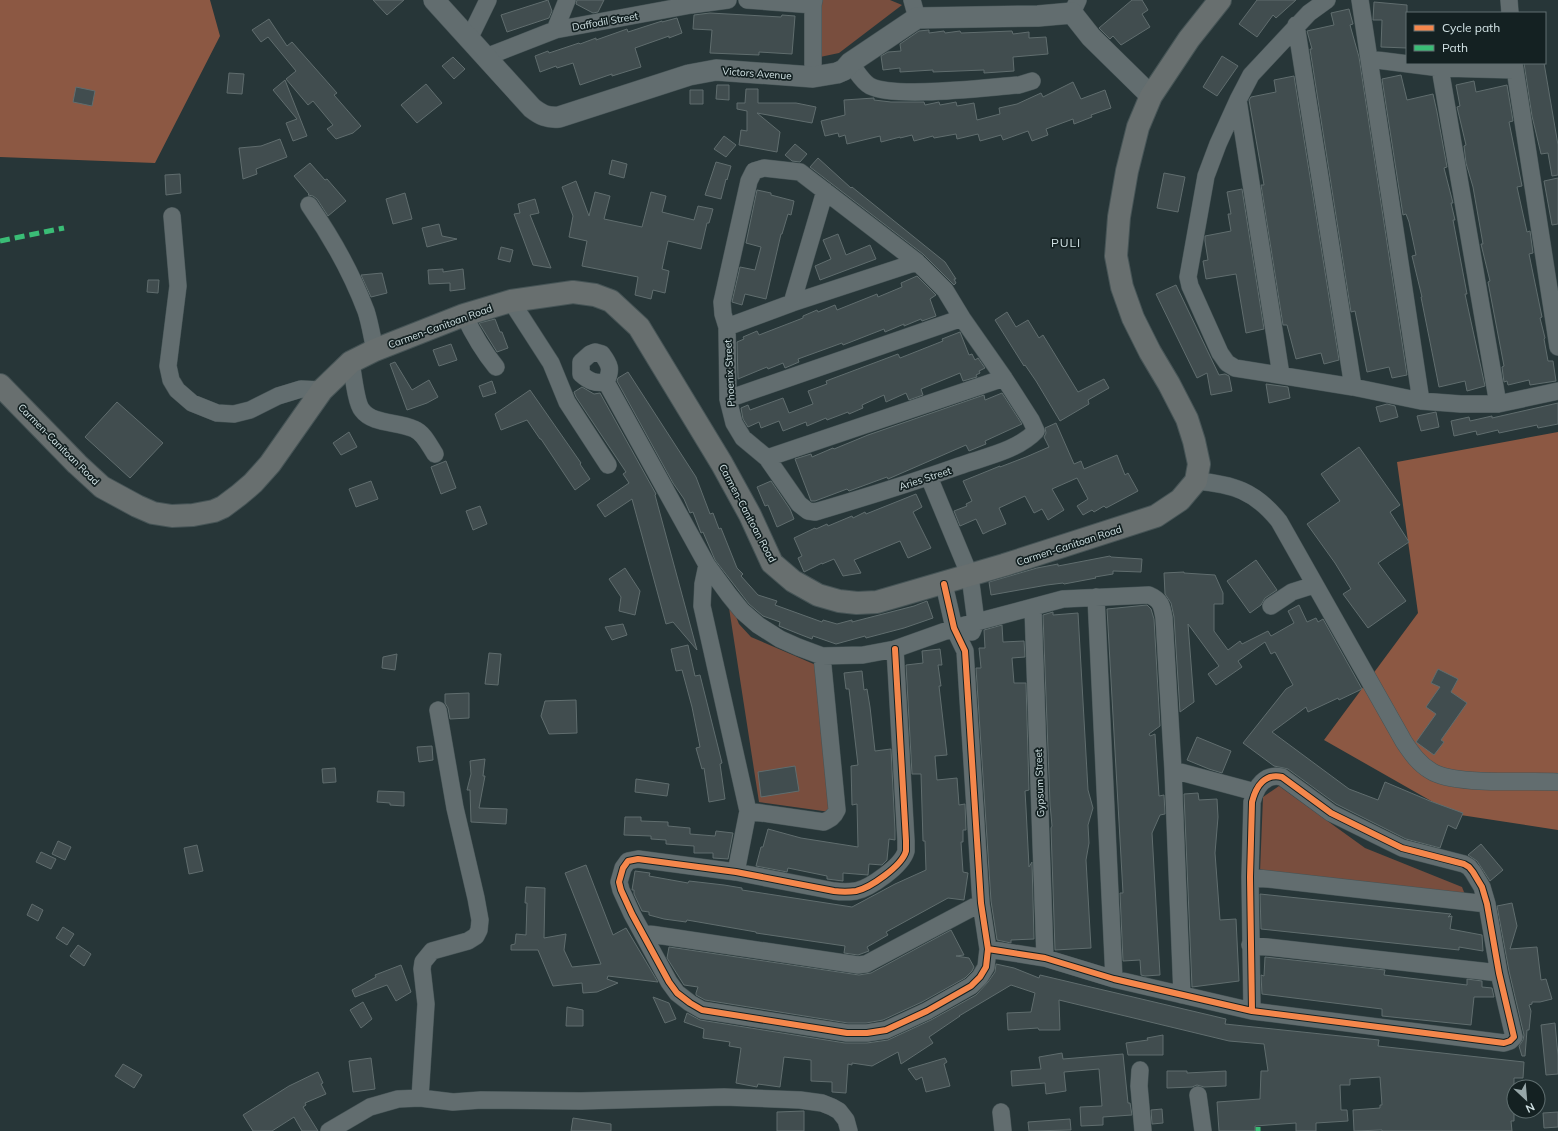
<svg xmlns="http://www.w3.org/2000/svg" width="1558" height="1131" font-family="Mulish,sans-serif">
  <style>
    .green { fill: #794e3e }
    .forest { fill: #8c5843 }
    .building { fill: #414d4f; stroke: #606d6e }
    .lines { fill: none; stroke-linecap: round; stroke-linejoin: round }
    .minor-casing { stroke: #465456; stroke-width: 18 }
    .tertiary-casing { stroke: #465456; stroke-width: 22 }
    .secondary-casing { stroke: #465456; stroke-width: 24 }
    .minor { stroke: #626d6f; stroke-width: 17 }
    .tertiary { stroke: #626d6f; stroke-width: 21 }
    .secondary { stroke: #686f6f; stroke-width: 22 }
    .quiet { stroke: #3abd76; stroke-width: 5; stroke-dasharray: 10 5; stroke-linecap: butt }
    .cycleway-casing { stroke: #142122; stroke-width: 8 }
    .cycleway { stroke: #f5874c; stroke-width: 6 }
    .labels { text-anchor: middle; stroke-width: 3.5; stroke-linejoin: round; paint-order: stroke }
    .street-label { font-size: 10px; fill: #d3e4e6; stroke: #142122 }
    .quarter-label { font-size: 12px; letter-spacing: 1px; fill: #d3e4e6; stroke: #142122 }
  </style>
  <rect width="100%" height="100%" fill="#273638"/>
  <path class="green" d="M822 0H890L902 5 839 53 820 57Z
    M727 595 739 624 751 637 816 665 830 812 759 802Z
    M1279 786 1365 848 1462 887 1466 897 1260 872 1263 797Z"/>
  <path class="forest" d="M0 0H210L220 36 155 163 0 157Z
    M1558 432V830L1454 814 1324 740 1418 613 1397 462Z"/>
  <path class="building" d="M373 0H404L387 15Z
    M548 0 552 11 549 18 507 32 501 15Z
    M577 0H604L598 12 593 13 576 4Z
    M1132 0H1142L1148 10 1142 14 1150 27 1121 45 1113 36 1110 39 1099 28Z
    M1257 0H1296L1276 18 1273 15 1257 37 1239 24Z
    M1374 2 1407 5V48L1381 47 1382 20H1373Z
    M1349 9 1353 24 1350 25 1359 57 1407 375 1392 378 1389 367 1367 372 1355 311 1351 312 1310 49H1312L1307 31 1334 25 1331 13Z
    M710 13 781 17 782 15 795 16 792 54 759 52V55L710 53 712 30 693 29 694 15Z
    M677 18 682 33 669 38V36L635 48 641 67 612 76V74L580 85 573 63 557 68 556 66 540 72 535 56 548 51 549 53 579 43 580 44 596 38V40L627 29 628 32 662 21V22Z
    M269 19 287 46 292 42 337 93 334 95 361 126 353 133 336 139 327 129 333 125 313 101 308 105 286 79 296 71 268 37 261 42 252 30Z
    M929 30V33L944 31 945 33 960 31 961 33 1012 31 1013 34 1029 32V38L1046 37 1048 54 1013 57 1014 71 984 73V70L933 72V70L900 72V68L883 70 881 56 888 52 901 51 900 44 919 31Z
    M1222 56 1238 66 1217 96 1203 87Z
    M453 57 465 69 454 79 442 66Z
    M1524 63H1544L1558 145V175L1552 176 1548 153 1541 154 1532 116Z
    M229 73 244 74 242 94 227 93Z
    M1401 75 1407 100 1433 94 1437 112 1447 167 1444 168 1453 203H1451L1455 220H1453L1467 294H1465L1485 386 1467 391 1465 381 1439 387 1421 297H1422L1412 256 1416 255 1409 222 1406 214 1403 215 1382 79Z
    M1294 76 1339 360 1324 364 1321 353 1296 359 1287 325H1283L1261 185H1264L1249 100 1251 97 1276 92 1274 80Z
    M285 80 307 136 293 141 286 123 297 119 273 90Z
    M1474 81 1476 92 1507 85 1513 121 1509 122 1522 186 1517 187 1527 232 1530 231 1533 253 1529 254 1542 317 1540 318 1545 338 1544 339 1548 361H1553L1556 381 1530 385 1529 380 1508 385 1507 381 1504 382 1502 367 1504 366 1488 282 1490 281 1481 244H1483L1473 187 1466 163 1464 146 1466 145 1457 107 1460 106 1456 85Z
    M1073 82 1081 99 1105 90 1111 108 1091 115 1092 117 1074 124 1073 119 1046 129 1048 135 1032 141 1028 131 1003 140 1001 135 980 141 978 134 957 139 956 134 934 138 933 136 914 141 912 135 900 138V137L881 142 880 136 847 144 845 135 839 137 838 133 825 136 821 121 845 115 844 100 874 98V100L891 102H924L925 105 939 102 940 105 956 102 957 106 974 103 977 120 1000 114 999 108 1017 104 1041 93 1043 97Z
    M426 84 442 103 417 123 401 105Z
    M717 85H729V100L716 99Z
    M76 87 95 91 92 106 73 102Z
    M746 89H758V103H796L816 107 812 123 757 113 780 132 777 152 739 145 741 130 747 131V111L737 109V103H745Z
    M690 90H703V104H690Z
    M724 136 736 145 726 157 714 149Z
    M280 139 287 157 256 169 257 174 243 179 239 148 261 146Z
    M795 144 807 154 800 162 792 161 785 155Z
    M818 158 851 188 852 187 945 262 956 279H954L956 283 954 285 923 254 810 167Z
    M612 160 627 164 624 178 609 174Z
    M716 162 731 166 727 180 726 179 721 199 705 195Z
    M310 163 325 180 327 179 346 201 328 216 317 199 313 196 308 195 309 194 294 176Z
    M1164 173 1185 177 1178 212 1157 208Z
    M180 174 181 193 166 195 165 175Z
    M1558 178V224L1552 225 1544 181Z
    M576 181 589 216 595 192 610 196 604 219 642 227 651 192 666 196 662 212 694 220 698 206 713 209 709 223H707L701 249 668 241 662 269 669 271 665 293 653 290 651 299 635 295 638 277 582 266 587 241 569 237 573 216 562 187Z
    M1242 189 1264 329 1246 333 1236 274 1206 279 1203 261 1208 260 1205 241V236L1231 231 1228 214H1231L1227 192Z
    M757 190 771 193V195L794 201 791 215 788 214 782 234H781L766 299 745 294 742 305 732 302 740 267 755 270 761 247 746 243Z
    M405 193 412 219 393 224 386 199Z
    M535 199 539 213 530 215 551 268 533 265 514 214 520 213 518 204Z
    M439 224 442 236 457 239 427 247 422 228Z
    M838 234 846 255 870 245 876 259 820 280 815 266 831 259 823 240Z
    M501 247 513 250 510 262 498 259Z
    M443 269V272L463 269 465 289 450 291V283L429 284 428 270Z
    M382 273 387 293 371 297 361 275Z
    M917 276 936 295 930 299 936 316 922 321 921 319 904 326V324L885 332 884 329 843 345 842 343 798 359 799 362 785 368 783 363 768 369 767 367 738 379 737 342 744 339 743 337 757 331 759 335 803 318V316L817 310 818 312 835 305 837 310 877 294 878 297 902 287 901 283Z
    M148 280H159L158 293 147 292Z
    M1176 285 1219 375 1225 374 1229 376 1232 391 1211 395 1207 373 1197 378 1156 294Z
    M1007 312 1016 327 1028 320 1039 338 1043 335 1078 392 1104 379 1109 388 1088 400 1089 404 1060 421 1036 381 1025 365 1024 366 995 320Z
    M495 319 500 332H502L508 348 497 352 479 323Z
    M960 332 969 355 972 354 975 360 978 358 985 368 979 371 980 373 976 375 977 377 963 381 960 373 921 389 923 395 909 400 906 393 886 402 884 395 862 405 863 408 849 414 848 412 827 420 826 418 807 426 806 422 783 431 779 421 761 428 759 422 748 427 743 419 741 408 748 405 750 410 783 398 789 413 813 404 808 391 827 384 826 381 898 354 900 358 943 341 942 339Z
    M451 344 457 360 439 366 433 350Z
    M395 362 412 390 429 380 438 397 427 403 407 410 390 364Z
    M628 372 696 477 710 514 713 513 719 529 721 528 737 568 743 574 741 576 758 595 777 601 775 605 822 622 823 620 837 624 852 620V622L914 606 927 601 933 618 904 628 866 638 865 636 836 644 813 636 812 639 799 634 779 626 780 622 763 616 749 604 715 560 703 532 701 533 693 512 690 513 684 499 673 483 617 381 618 378Z
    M492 381 496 393 483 397 479 386Z
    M1266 384 1288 387 1290 398 1269 403Z
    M582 387 594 394 600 393 656 494 655 495 697 650 673 622 666 624 632 499 605 517 597 505 629 483 623 474 626 472 576 397 574 392Z
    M530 390 581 463 580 464 590 479 575 490 541 439H540L527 420 501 430 495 414Z
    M1002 393 1022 424 985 441 986 444 969 451 966 445 888 479 887 477 849 491 847 489 815 501H811L795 459 811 454 812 457 833 448 834 449 868 435 984 395 985 400Z
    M117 402 163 443 130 478 85 437Z
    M1558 403V424L1538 428 1537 425 1499 433 1498 430 1477 435 1476 431 1454 436 1451 421 1469 417 1470 421 1492 416V418Z
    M1387 404 1395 406 1398 417 1380 422 1376 407Z
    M1436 412 1439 427 1421 431 1417 416Z
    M1056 423 1074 464 1081 461 1084 469 1117 455 1125 475 1128 473 1138 491 1106 508 1104 506 1094 512 1092 510 1083 515 1077 506 1088 499 1077 478 1052 489 1064 510 1048 520 1042 509 1034 513 1025 496 999 508 1006 524 989 531 983 534 976 519 960 526 954 511 967 506 966 504 972 501 963 481 1000 466V467L1026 457 1049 447 1044 437 1046 433 1045 428Z
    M349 432 357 447 341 455 333 443Z
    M1359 447 1400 505 1390 512 1409 542 1378 563 1406 601 1368 628 1343 594 1351 589 1335 563 1307 524 1340 501 1321 474Z
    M446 461 456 488 441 494 431 467Z
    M371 481 378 499 356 507 349 489Z
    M771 481 790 509 794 519 777 527 768 505 765 506 757 487Z
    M916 494 922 507 913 512 931 548 908 558 900 541 854 560 861 573 843 576 834 559 822 564V563L804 572 798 558 802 556 794 538 815 528 816 529 827 524 828 526 852 516 853 518 865 512 866 514Z
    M480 506 487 524 473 530 466 511Z
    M1110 556 1111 557 1142 559 1141 572 1113 571V574L1095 577 1096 578 1064 584 1063 583 1047 585 991 595 989 582 1037 568 1058 564V566Z
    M1256 560 1277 590 1265 598 1261 605 1250 613 1227 581Z
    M625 568 640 591 635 615 619 611 621 597 609 579Z
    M1184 572V573L1215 575 1223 593V604H1214V631L1228 650 1240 641 1242 644 1268 631 1271 636 1294 623 1288 611 1299 605 1307 622 1316 618 1318 622 1323 619 1362 689 1339 700 1338 698 1308 712 1306 707 1272 732 1349 789 1378 800 1385 782 1430 801 1463 813 1456 829 1448 825 1440 848 1406 839 1336 804 1288 769 1274 766 1243 743 1286 689 1293 685 1275 652 1271 654 1265 642 1238 661 1242 667 1216 685 1208 674 1219 666 1188 624 1194 702 1180 712 1174 617 1171 603 1165 594 1164 573Z
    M1147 605 1151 609 1154 619 1160 726 1149 734 1150 736 1155 734 1159 796 1164 795 1165 814 1160 815 1152 833 1160 975 1145 976 1141 975 1140 960 1123 961 1120 893H1123L1107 609Z
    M1053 612V615L1078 613 1088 790 1093 808 1088 825 1089 843 1086 860 1091 948 1055 950 1051 828 1052 826 1050 804 1043 615Z
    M623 624 627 635 612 640 605 627Z
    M1002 625 1003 642 1024 641 1025 657 1012 658 1014 683H1026L1029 790 1025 791 1026 808 1029 867 1032 862 1034 939 1011 940V943L997 940 991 901 976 668H981L979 648H985L984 630Z
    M688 645 695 676 700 675 722 763 720 764 725 799 709 802 704 768 702 769 696 748 700 747 692 707 682 670 676 671 671 649Z
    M940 649 942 665H938L941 686H939L947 755 935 756 937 780 957 778 959 805 965 804 966 830H963V842H961L963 872 968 873 964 900 948 898 886 932 888 935 867 947 869 951 858 955 844 953 845 946 756 933V932L687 920 686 922 664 919 649 915V912L642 911 634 894V890H632L635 871 650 873 649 876 688 883 689 881 724 885 742 888V890L852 907 895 884 926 870 925 841H923L921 774H912L906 665 923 663 922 651Z
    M489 653 501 654 498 685 485 684Z
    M397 654 395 670 382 668 383 657Z
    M1438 669 1458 679 1451 692 1467 703 1441 740 1444 742 1434 755 1416 742 1436 714 1426 707 1440 687 1431 683Z
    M862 671 864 690 867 689 870 707 875 751 891 749 895 830V840L889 839 887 860 882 865 869 864 868 875 843 873V881L827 879V876L788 868 787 872 756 866 761 847H763L768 829 801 838 858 847 857 804 852 805 851 766 858 765 849 689H846L844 673Z
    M469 693V718L450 719 448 708 445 703V694Z
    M576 700 577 733 549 734 541 716 545 701Z
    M1197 737 1231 751 1222 773 1209 769 1187 760Z
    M432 746 433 760 419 762 417 747Z
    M485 759 483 776H485L479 808 507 809 506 824 471 822 470 790H467L471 774 470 761Z
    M795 766 799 791 761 797 758 772Z
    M335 768 336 782 323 783 322 769Z
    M636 779 669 784 667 796 635 792Z
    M378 791 404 792V806L390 805V803L377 802Z
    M1198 793 1199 800 1217 799 1218 817 1215 853 1220 920 1236 919 1239 981 1192 987 1184 794Z
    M625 817H641V821L668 822V826L690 828V834L715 836 716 831 733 833 728 859 713 858V853H694V846L666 844V840L651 839V836L624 835Z
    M58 841 71 847 65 860 52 854Z
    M1481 844 1503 870 1490 881 1477 861 1468 855Z
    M197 845 203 871 189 874 184 848Z
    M41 852 56 859 51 869 36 862Z
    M586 865 613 935 626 928 658 982 608 976 607 979 618 983 597 992 583 993 582 983 553 986 538 950H511V945L515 944 516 934 526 935 527 903H525L526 887 545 888 544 938 566 934 564 950 572 967 601 964 565 873Z
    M1260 894 1451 914 1448 917 1452 916 1450 929 1482 935 1483 951 1459 947V950L1261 929Z
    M1512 903 1517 926 1510 949 1537 947 1541 980 1546 979 1552 999 1540 1002H1532V1004L1529 1005 1531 1011 1529 1030H1527L1525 1056H1522L1519 1046 1523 1040 1524 1035 1509 971 1497 906Z
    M32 904 43 910 38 921 27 915Z
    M63 927 74 934 67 945 56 938Z
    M951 930 964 955 956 956 969 958 974 967 972 971 965 978 922 1002 883 1020 866 1023H848L705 1000 696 995V993L698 987 684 985 667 958 669 947 859 975 871 973Z
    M78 945 91 954 84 966 70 956Z
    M1265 957 1385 970 1384 975 1467 985V979L1482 981V987L1492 988 1494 997H1474L1471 1025 1382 1016V1009L1262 994 1261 975 1264 976Z
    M996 964 1014 968 1039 978 1040 975 1226 1019 1225 1024 1379 1040 1378 1046 1524 1062 1523 1078H1514V1121H1511L1512 1131H1382V1130L1354 1131 1353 1110 1380 1108V1105H1382L1380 1077 1350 1079V1085H1340L1341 1110H1347L1348 1121 1316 1123V1131H1296V1123L1255 1126V1131H1219L1217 1102 1260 1099 1261 1071H1268L1264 1044 1229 1041 1059 1000 1060 1030H1039L1038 1028 1008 1030 1007 1013 1031 1012 1035 993 1011 985 959 1016H960L929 1037 933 1043 901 1064 898 1052 872 1066 852 1063V1065L848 1064 846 1093 832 1092V1082L811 1081V1060L784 1057 780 1087 758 1084 757 1087 736 1083 741 1048 729 1046 730 1042 703 1038 704 1029 684 1022 687 1013 700 1020 845 1043H867L888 1040 931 1020 976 995 988 982 995 972Z
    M401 965 411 992 396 1001 387 985 355 997 352 990 376 977 375 975Z
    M653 997 669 1003 676 1019 665 1023Z
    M363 1002 372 1019 361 1028 350 1010Z
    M567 1007 583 1010V1026H566Z
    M1555 1023 1558 1056V1074L1546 1075 1541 1025Z
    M1163 1035V1055H1128L1126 1043 1148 1040 1147 1038Z
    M1062 1053 1063 1059 1123 1054 1128 1103H1130L1132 1115 1103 1117V1125L1081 1126 1080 1107 1102 1106 1099 1069 1064 1072 1066 1091 1046 1094 1045 1083 1012 1086 1011 1071 1041 1069 1039 1057Z
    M371 1058 375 1089 353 1092 349 1061Z
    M945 1058 947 1062 944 1064 950 1086 926 1092 922 1077 916 1080 908 1069Z
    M123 1064 142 1075 134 1088 115 1076Z
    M1167 1071H1187V1073L1226 1071V1086L1204 1087 1197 1085 1192 1087 1167 1088Z
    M318 1072 323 1083 321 1084 326 1094 305 1103 306 1105 303 1107 318 1131H302L294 1117 272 1131H253L243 1115 289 1086Z
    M1162 1109 1163 1123 1152 1124 1151 1110Z
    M804 1111V1131H777V1112Z
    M1558 1112V1127L1544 1128 1543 1113Z
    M573 1118 611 1124V1131H571Z
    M1070 1119 1071 1130 1029 1131 1028 1122Z"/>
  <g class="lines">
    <g class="minor-casing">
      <path id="minor" d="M747 0 813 5
        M912 0 917 18
        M1327 0 1309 13 1251 75 1238 100 1218 144 1206 176 1188 277 1190 286 1220 353 1227 363 1235 368 1353 387 1421 401 1461 404H1498L1558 391
        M1360 0 1421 401
        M1509 0 1510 13
        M1072 13 1078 0
        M1296 25 1353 387
        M555 30 567 0
        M469 39 488 0
        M486 57 555 30 691 5 728 0
        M1369 59 1440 68 1514 70
        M850 63C856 70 862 82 870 86 895 99 988 87 1019 85L1032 81
        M1514 63 1558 347
        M1440 68 1498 404
        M813 77V5L814 0
        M1238 100 1281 375
        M764 168 800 172 917 262 945 290 962 318 1004 378 1031 420 1036 431C1017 451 984 457 959 466 911 483 863 498 815 512L808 511 799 504 767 458 743 438 734 423 728 399 727 327 723 314 722 302 749 181 754 171Z
        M309 205C332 238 352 274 366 311 370 323 372 337 375 350
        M172 216 178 286 168 366 171 380 177 390 192 403 217 413 234 414 250 410 278 396 301 389 322 390
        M511 301 551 363 567 402 608 465
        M792 303 825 191
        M464 315C473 334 483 351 496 367
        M727 327 792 303 917 262
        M595 352 602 354C610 365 612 369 606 382 595 384 589 381 581 374V362L590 354Z
        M351 362C353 373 356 403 362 410 373 425 398 421 414 429 424 433 429 445 435 454
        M606 382 707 565 729 595 742 611 758 625 780 639 798 647 822 656 863 655 895 649 954 628 1063 599 1149 595C1161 600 1162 606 1164 618L1173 770 1182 995
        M728 399 962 318
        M767 458 1004 378
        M929 477 970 576 976 622 972 632
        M1196 481C1233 484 1255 491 1279 521L1404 742C1412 754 1419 764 1431 771 1454 786 1528 780 1558 782
        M707 565 703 584 702 606 748 811 824 822C830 819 834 817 837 810L822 656
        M1096 597 1114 979
        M1271 606 1292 592 1314 585
        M1033 608 1045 958
        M895 649 906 841C906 844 906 848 906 851 902 866 870 888 856 891 849 892 841 892 834 891L736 872 638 859 628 861 623 868 619 882 621 890 632 914 669 982 677 993 690 1003 702 1010 847 1033H867L886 1030 927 1011 971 986 980 977 986 967 988 949 981 903 965 651 954 628 944 584
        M1173 770 1255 792
        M736 872 748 811
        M1250 877 1487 904
        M643 933 858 965 866 964 981 903
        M1250 945 1499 973
        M988 949 1045 958 1114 979 1252 1011 1504 1043 1510 1041 1514 1037 1499 973 1487 904 1482 887 1473 872 1469 867 1464 864 1402 848 1331 813 1282 777C1265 773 1256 786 1252 802L1250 877 1252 1011
        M1140 1070 1139 1086 1143 1131
        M1198 1095 1203 1131
        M420 1098 426 1004 422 969 423 962 432 951 468 941 476 936 479 930 480 920 476 898 455 808 438 710
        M1001 1112 1003 1131
        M329 1131 370 1107 398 1099 420 1098 453 1102 481 1100 581 1101 724 1097 800 1100 822 1103 832 1107 839 1111 846 1120 849 1131"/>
    </g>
    <g class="tertiary-casing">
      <path id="tertiary" d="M434 0 532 108C541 115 547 118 559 117L689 75 716 70 813 77 837 73 844 70 850 63 917 18 1038 16 1072 13 1091 37 1151 96"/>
    </g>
    <g class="secondary-casing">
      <path id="secondary" d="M0 385 77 464 102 487 137 506 153 513 172 516 193 515 214 511 223 507 239 495 253 483 270 464 322 390 351 362 375 350 464 315 511 301 573 292 595 295 611 301 639 327 722 464 750 515 772 563 793 581 818 595 839 601 857 603 877 602 1004 565 1156 516 1180 500 1196 481 1199 464 1194 441 1187 419 1169 384 1150 352 1133 318 1122 287 1116 256 1119 217 1127 171 1138 127 1151 96 1189 39 1220 0"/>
    </g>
    <use href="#minor" class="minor"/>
    <use href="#tertiary" class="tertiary"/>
    <use href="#secondary" class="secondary"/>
    <path class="quiet" d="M0 241 64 228
      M1258 1127V1131"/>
    <g class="cycleway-casing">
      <path id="cycleway" d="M895 649 906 841C906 844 906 848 906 851 902 866 870 888 856 891 849 892 841 892 834 891L736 872 638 859 628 861 623 868 619 882 621 890 632 914 669 982 677 993 690 1003 702 1010 847 1033H867L886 1030 927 1011 971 986 980 977 986 967 988 949 981 903 965 651 954 628 944 584
        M988 949 1045 958 1114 979 1252 1011 1504 1043 1510 1041 1514 1037 1499 973 1487 904 1482 887 1473 872 1469 867 1464 864 1402 848 1331 813 1282 777C1265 773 1256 786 1252 802L1250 877 1252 1011"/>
    </g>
    <use href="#cycleway" class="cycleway"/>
  </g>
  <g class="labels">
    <g class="street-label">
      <text transform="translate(605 21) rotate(-10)" y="4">Daffodil Street</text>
      <text transform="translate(757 73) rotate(4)" y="4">Victors Avenue</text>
      <text transform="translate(440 326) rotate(-20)" y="4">Carmen-Canitoan Road</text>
      <text transform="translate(729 373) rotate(-93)" y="4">Phoenix Street</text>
      <text transform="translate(59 444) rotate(45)" y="4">Carmen-Canitoan Road</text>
      <text transform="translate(925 478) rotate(-18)" y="4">Aries Street</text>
      <text transform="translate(748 513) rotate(62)" y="4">Carmen-Canitoan Road</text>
      <text transform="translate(1069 545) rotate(-18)" y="4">Carmen-Canitoan Road</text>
      <text transform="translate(1039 783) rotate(-92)" y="4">Gypsum Street</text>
    </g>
    <g class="quarter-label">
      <text x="1066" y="247">PULI</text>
    </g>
  </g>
  <rect x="1406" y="12" width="140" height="52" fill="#142122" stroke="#606f70"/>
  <rect x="1414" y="25" width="20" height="6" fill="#f5874c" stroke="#606f70"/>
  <text x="1442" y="32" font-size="12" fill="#d3e4e6">Cycle path</text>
  <rect x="1414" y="45" width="20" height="6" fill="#3abd76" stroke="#606f70"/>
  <text x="1442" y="52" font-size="12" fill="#d3e4e6">Path</text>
  <g transform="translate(1526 1099) rotate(154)"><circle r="19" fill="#142122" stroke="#606f70"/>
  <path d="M0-3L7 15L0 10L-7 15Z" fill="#97a7a9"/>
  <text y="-6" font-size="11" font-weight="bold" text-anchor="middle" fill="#d3e4e6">N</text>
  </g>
</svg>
